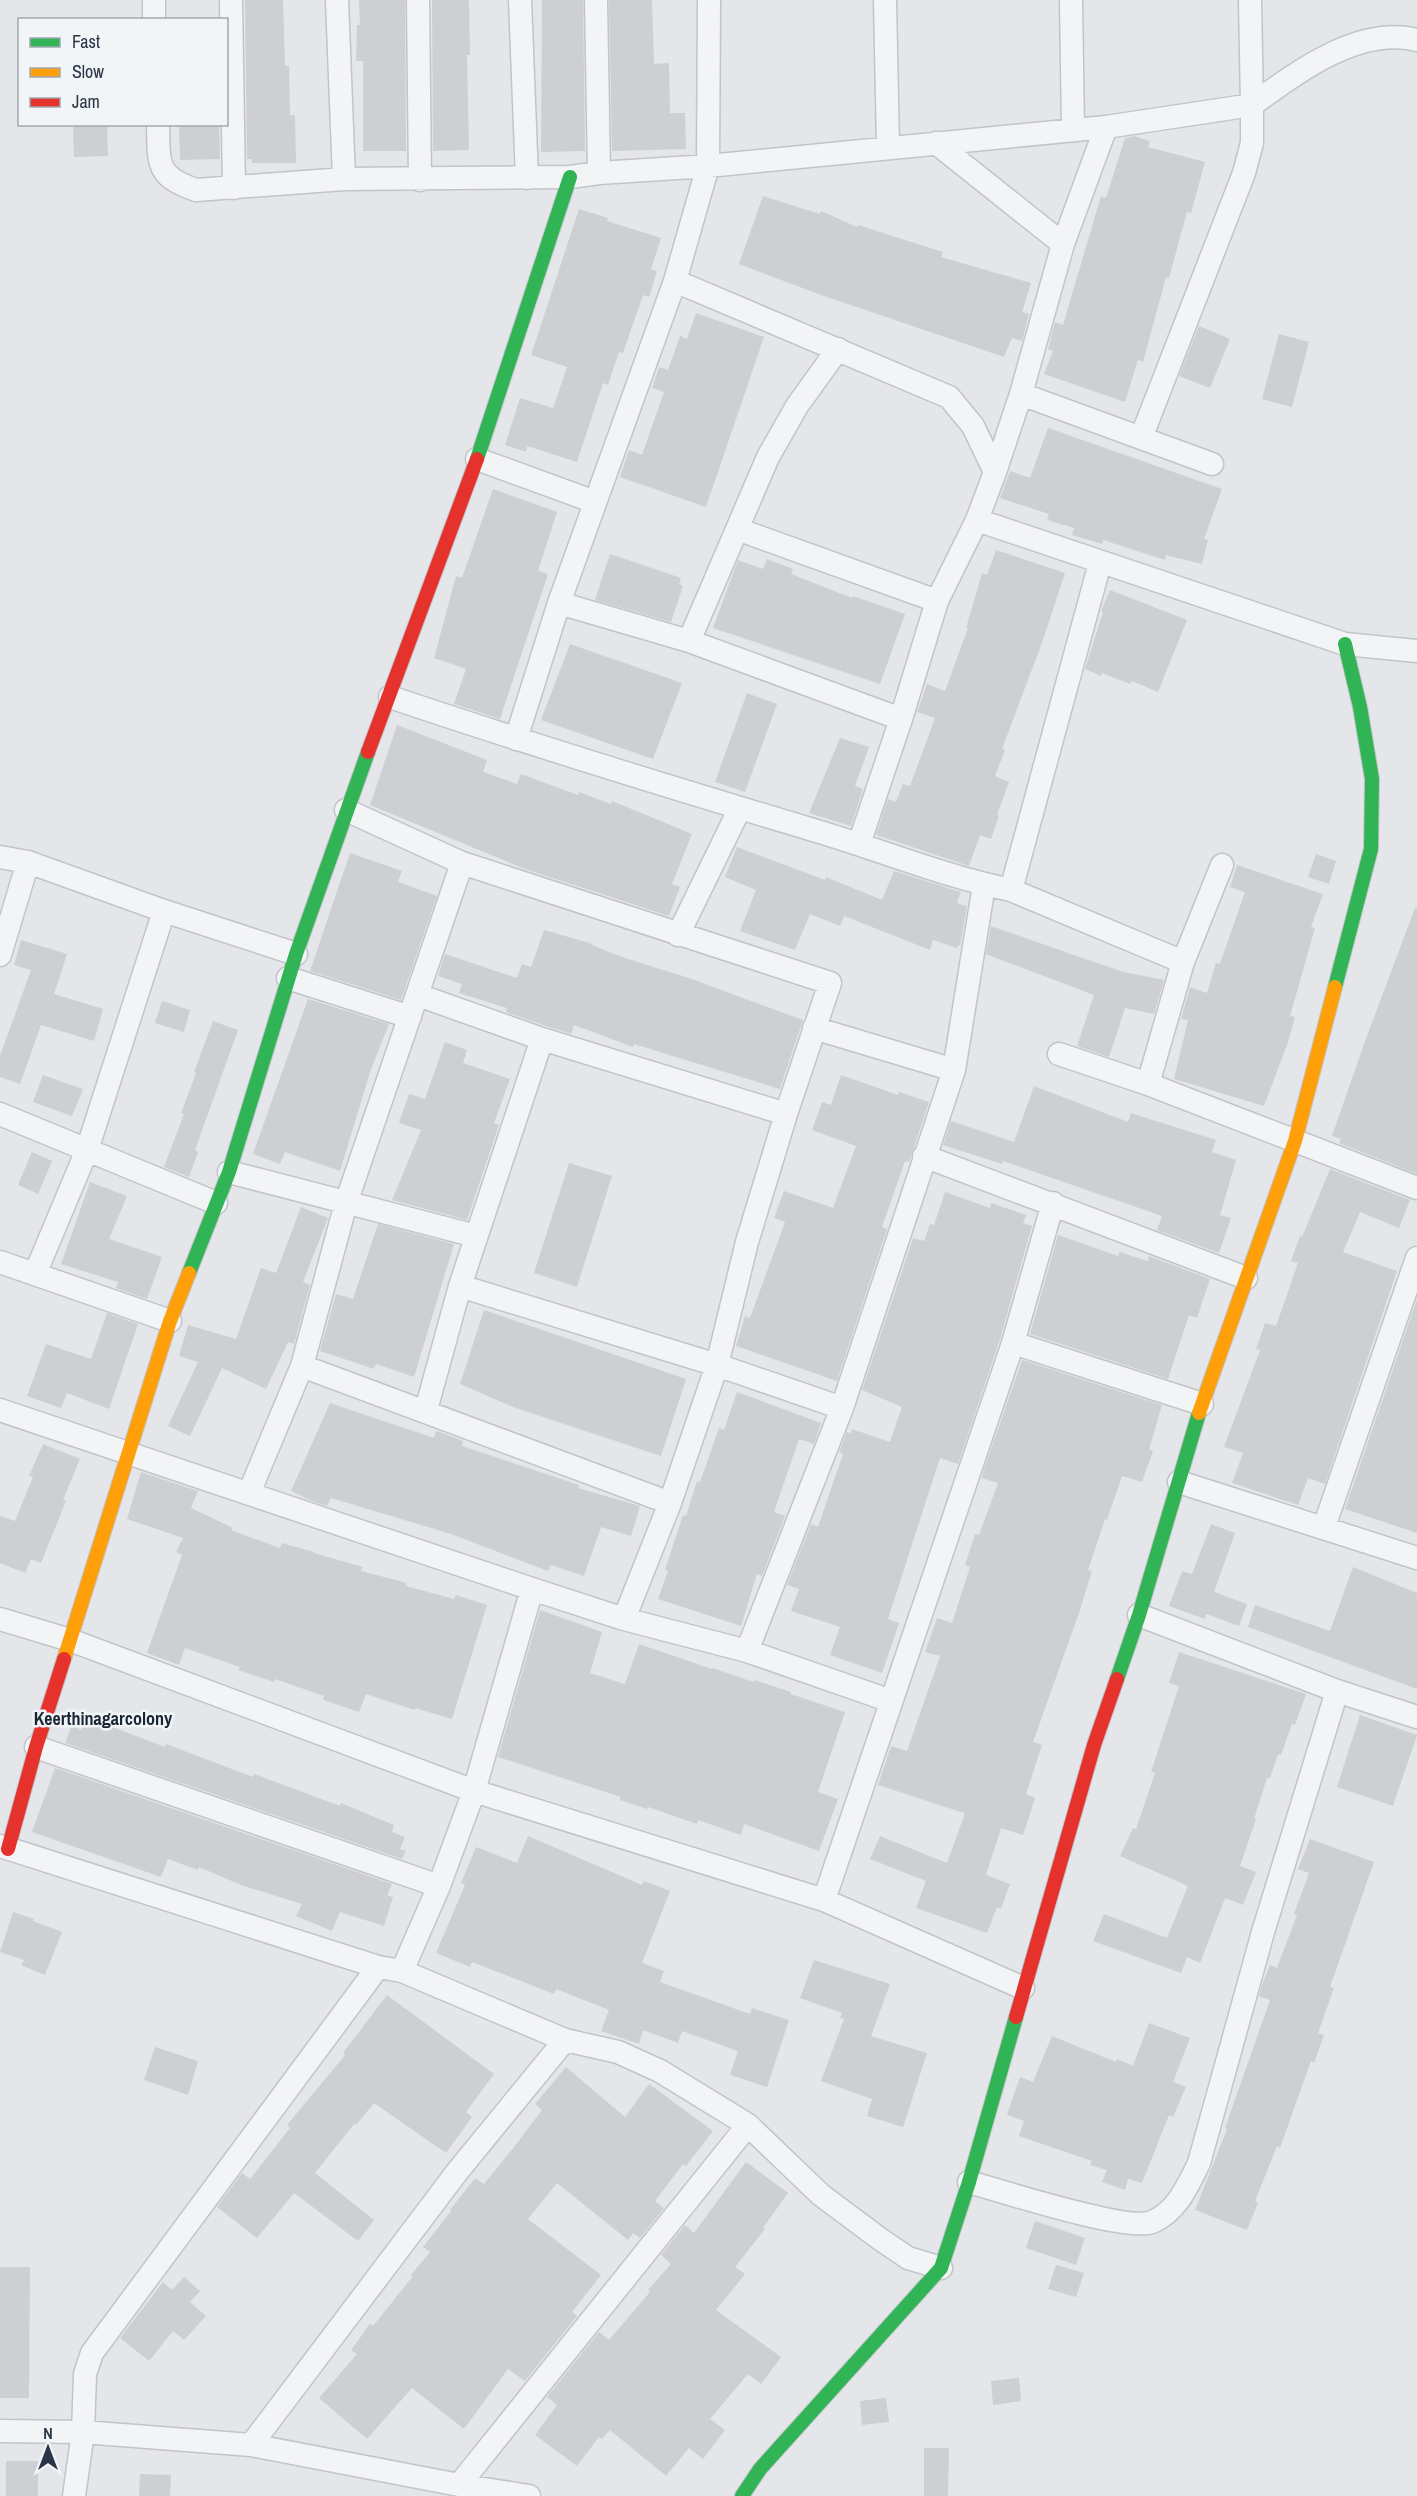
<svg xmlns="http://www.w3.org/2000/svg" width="1417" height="2496" font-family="'Archivo Narrow',sans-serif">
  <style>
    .building { fill: #cdcfd2 }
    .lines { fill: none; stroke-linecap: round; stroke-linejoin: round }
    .street-casing { stroke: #c2c4c7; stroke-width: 25 }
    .fast-casing { stroke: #c2c4c7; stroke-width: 16 }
    .slow-casing { stroke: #c2c4c7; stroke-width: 16 }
    .jam-casing { stroke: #c2c4c7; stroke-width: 16 }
    .street { stroke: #f3f4f6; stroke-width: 22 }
    .fast { stroke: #30b455; stroke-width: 14 }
    .slow { stroke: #ff9f0a; stroke-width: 14 }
    .jam { stroke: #e5322d; stroke-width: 14 }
    .labels { text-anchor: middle; stroke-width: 5; stroke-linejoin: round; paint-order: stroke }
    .neighbourhood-label { font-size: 18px; font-weight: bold; fill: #1b2635; stroke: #f2f5f8 }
  </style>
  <rect width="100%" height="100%" fill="#e4e6e9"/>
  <path class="building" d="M245 0H283L285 66H289L290 115H295L296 163H252V159H247Z
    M359 0H405L406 151H363V61H356L357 25H360Z
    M432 0H469L470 55H467L469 150 433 151Z
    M542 0H583L585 151 541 152Z
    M609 0H652L654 64 669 63 670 113H685L686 149 612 151Z
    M73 124H107L108 156 74 157Z
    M179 124H219L220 159 180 160Z
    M1134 136 1150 141 1148 147 1205 162 1191 213 1187 212 1169 278 1166 277 1143 362 1138 360 1125 402 1044 374 1053 351 1048 349 1055 322 1063 325 1101 196 1106 198 1125 138Z
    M763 196 820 214 821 211 857 227 858 225 943 252 941 257 1031 283 1022 312 1029 314 1022 341 1012 338 1004 357 821 295 739 264Z
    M579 209 608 218 607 221 661 238 651 269 657 271 649 297 643 295 623 353 619 352 608 385 603 383 577 462 527 446 526 452 505 445 520 398 553 408 567 367 531 355Z
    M696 313 764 337 706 507 620 477 629 450 642 455 664 392 652 388 659 367 668 370 680 336 687 339Z
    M1199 326 1230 339 1210 388 1179 376Z
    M1279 334 1309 342 1292 407 1262 399Z
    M1048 428 1222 489 1204 539 1208 540 1202 564 1166 555 1165 560 1103 540 1102 544 1072 535 1074 528 1047 520 1049 514 1000 498 1010 471 1030 478Z
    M493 489 557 512 538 571 548 574 500 719 454 704 466 669 434 658 456 576 462 578Z
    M996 550 1065 573 1043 640 1002 749 1005 750 995 776 1009 782 997 815 999 816 991 839 980 835 969 866 876 835 888 799 896 802 903 784 910 786 935 718 917 712 920 704 927 684 945 691 968 628H966L982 573 987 575Z
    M610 554 681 578 679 584 683 586 671 622 595 600Z
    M767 559 793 569 791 574 852 598 853 596 905 614 880 684 713 628 738 560 763 569Z
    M1110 590 1187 620 1158 692 1132 681 1130 684 1102 673 1101 676 1085 669 1103 612 1101 611Z
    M570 644 682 683 653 759 541 720Z
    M747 693 777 704 745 792 715 782Z
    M397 725 487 760 483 772 517 784 521 774 578 795 579 792 611 804 612 801 692 834 672 884 680 887 669 916 525 869 370 805Z
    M840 738 869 747 855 786 863 789 851 826 809 813Z
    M737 847 825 880 826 877 882 900 894 871 961 892 957 903 967 906 960 946 958 945 957 948 933 940 930 950 844 916 840 926 810 914 795 950 740 931 756 890 725 877Z
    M350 853 402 871 398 882 437 896 401 1000 310 971Z
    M1316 854 1336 861 1329 884 1308 877Z
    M1237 865 1323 894 1311 927 1315 928 1290 1016 1295 1017 1287 1045 1264 1106 1174 1079 1188 1020 1181 1019 1190 987 1207 993 1216 963 1220 964 1245 892 1230 887Z
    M1415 908 1417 909V1174L1339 1143 1341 1139 1332 1136 1365 1041Z
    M991 926 1094 962 1124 972 1164 980 1154 1014 1125 1008 1109 1057 1077 1046 1094 995 986 954Z
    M544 930 593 944 592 945 625 958 689 978 803 1020 780 1089 634 1044 633 1047 574 1025 571 1034 546 1026 506 1012 507 1008 459 993 462 984 438 976 445 954 517 978 522 964 531 967Z
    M21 940 67 954 54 994 103 1009 94 1041 41 1025 20 1084 0 1077V1056L31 970 14 965Z
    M308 999 389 1024 371 1069 340 1171 285 1152 280 1164 253 1154Z
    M162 1001 190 1010 184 1032 155 1023Z
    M213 1021 238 1030 195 1150 198 1152 189 1177 164 1167 184 1114 181 1113 196 1073 194 1072Z
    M445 1042 467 1050 463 1063 510 1079 494 1123 499 1125 467 1220 392 1200 421 1130 399 1123 409 1094 425 1099Z
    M43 1075 83 1089 72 1116 33 1102Z
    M841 1075 898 1095 899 1092 929 1102 909 1162 905 1161 882 1227 887 1229 837 1381 736 1346 745 1316 750 1318 785 1222 774 1218 784 1191 833 1208 856 1146 812 1130 822 1102 831 1105Z
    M1034 1086 1128 1122 1131 1113 1216 1140 1212 1152 1236 1160 1220 1215 1231 1218 1219 1253 1157 1230 1162 1216 1003 1161 1002 1164 943 1145 951 1121 1014 1142Z
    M32 1152 52 1161 38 1194 18 1185Z
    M569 1163 612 1176 577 1287 534 1273Z
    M1330 1169 1410 1200 1399 1228 1360 1212 1343 1252 1397 1271 1325 1484 1308 1478 1298 1505 1232 1483 1243 1453 1224 1447 1260 1350 1256 1349 1265 1323 1276 1326 1298 1263 1291 1261 1300 1236 1302 1237Z
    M90 1182 127 1196 109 1239 162 1257 147 1299 116 1288 118 1282 61 1264Z
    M945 1192 990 1208 991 1203 1026 1215 1023 1223 1032 1226 1000 1339 958 1464 940 1458 927 1498 888 1619 899 1623 882 1673 830 1655 840 1627 791 1611 799 1589 787 1585 811 1524 818 1527 843 1454 839 1452 847 1432 851 1433 852 1429 890 1442 902 1407 862 1390 913 1238 924 1241 930 1224 934 1225Z
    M301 1207 328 1218 303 1282 310 1285 294 1344 288 1342 266 1389 222 1368 190 1436 168 1426 198 1362 179 1356 188 1325 236 1339 261 1268 276 1273Z
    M378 1224 454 1244 414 1377 376 1364 374 1369 320 1351 336 1294 353 1299Z
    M1058 1235 1118 1256 1120 1252 1148 1261 1149 1256 1210 1279 1197 1318 1189 1315 1168 1379 1030 1334Z
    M1417 1299V1533L1345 1509Z
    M484 1310 686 1379 661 1456 513 1407 460 1384Z
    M107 1313 138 1324 109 1409 67 1393 61 1408 27 1396 46 1344 91 1359Z
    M1022 1360 1162 1405 1149 1449 1153 1451 1142 1482 1122 1476 1107 1520 1105 1519 1088 1570 1092 1571 1079 1613 1033 1742 1042 1745 1026 1794 1035 1798 1023 1835 1001 1828 986 1875 1010 1884 1001 1909 997 1907 987 1933 916 1908 926 1881 870 1859 880 1836 947 1863 964 1816V1813L878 1785 891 1746 907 1751 940 1656 925 1652 937 1618 952 1623 970 1567 965 1565 975 1534 979 1535 998 1483 982 1478 983 1472Z
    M737 1392 821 1423 814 1444 799 1439 774 1512 785 1516 762 1576 757 1574 741 1626 658 1599 668 1571 665 1570 683 1515 686 1516 697 1481 700 1482 719 1428 724 1430Z
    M330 1403 434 1438 436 1431 445 1434 463 1441 462 1446 579 1485 578 1488 640 1506 631 1536 601 1527 584 1576 551 1565 548 1571 451 1534 331 1498 327 1506 310 1500 291 1491Z
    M43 1444 80 1459 63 1500 66 1501 41 1563 31 1559 25 1573 0 1563V1516L15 1521 33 1477 29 1476Z
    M141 1472 198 1491 191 1508 233 1528 231 1530 280 1548 282 1543 314 1552V1553L363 1567 361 1571 407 1583 406 1586 454 1599 456 1595 487 1605 452 1719 415 1708V1710L366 1694 359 1712 323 1700 324 1696 275 1679 274 1682 238 1670 240 1667 185 1648 179 1665 147 1653 182 1555 176 1552 183 1538 127 1519Z
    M1211 1524 1235 1533 1214 1592 1247 1604 1239 1626 1206 1614 1205 1619 1169 1606 1182 1571 1192 1574Z
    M1353 1567 1417 1593V1689L1248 1627 1255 1605 1330 1631Z
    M540 1610 602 1632 590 1673 625 1684 639 1644 712 1669 713 1668 753 1682 754 1680 791 1692V1694L845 1712 818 1792 838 1799 819 1851 744 1824 741 1835 698 1820 697 1824 648 1807 647 1809 620 1800 621 1797 498 1757Z
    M1179 1652 1306 1694 1295 1725 1292 1724 1281 1755 1278 1754 1270 1778H1267L1254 1819H1256L1240 1866 1256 1872 1243 1905 1225 1898 1200 1963 1187 1957 1181 1973 1093 1941 1104 1914 1167 1938 1188 1886 1120 1856 1133 1828 1136 1829 1155 1773 1151 1772 1179 1686 1169 1683Z
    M1360 1715 1417 1735 1393 1806 1337 1787Z
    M86 1717 165 1747 166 1744 253 1777 254 1774 340 1806 341 1803 394 1825 392 1832 405 1837 400 1849 406 1851 402 1859 65 1743 72 1725 81 1730Z
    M55 1768 392 1884 387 1895 393 1897 384 1926 340 1912 332 1931 296 1916 302 1904 241 1885 199 1867 198 1870 168 1859 161 1877 32 1832Z
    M528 1836 642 1885 644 1881 670 1891 642 1963 664 1971 660 1982 750 2014 752 2008 789 2020 767 2087 730 2075 738 2051 682 2031 678 2043 643 2030 639 2044 601 2031 609 2010 556 1989 554 1994 472 1962 470 1967 436 1953 465 1885 461 1883 476 1847 517 1863Z
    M1310 1839 1374 1862 1330 1987 1334 1988 1318 2033 1324 2035 1314 2063 1311 2061 1280 2148 1277 2146 1255 2201 1258 2203 1247 2230 1195 2210 1227 2129 1225 2128 1270 2000 1259 1996 1262 1985 1270 1965 1277 1968 1297 1915 1294 1914 1309 1873 1298 1869Z
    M13 1912 34 1919 33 1921 62 1932 45 1975 21 1965 24 1960 0 1952Z
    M814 1960 890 1984 871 2036 927 2053 903 2127 867 2116 872 2099 821 2081 844 2019 840 2018 842 2013 800 1998Z
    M387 1995 494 2074 466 2112 472 2117 446 2153 374 2103 356 2125 355 2123 315 2173 374 2220 358 2241 294 2193 257 2238 217 2207 242 2173 250 2179 290 2128 287 2125 345 2055 343 2053Z
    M1149 2023 1190 2038 1173 2082 1186 2087 1173 2117 1169 2115 1142 2183 1128 2179 1125 2190 1102 2182 1107 2170 1090 2165 1092 2161 1019 2136 1024 2121 1007 2115 1008 2112 1020 2077 1033 2082 1052 2036 1116 2062 1117 2059 1133 2066Z
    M155 2047 198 2061 188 2095 144 2080Z
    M566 2067 625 2117 649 2084 713 2131 686 2166 683 2164 655 2201 664 2208 640 2238 633 2233 628 2240 557 2183 528 2219 601 2275 572 2312 577 2316 525 2381 508 2369 464 2429 412 2388 367 2439 319 2398 357 2354 351 2350 370 2324 373 2326 413 2276 411 2275 430 2252 423 2247 451 2211 450 2210 475 2178 484 2184 514 2147 542 2110 535 2104Z
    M746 2162 788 2193 763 2228 765 2229 735 2267 745 2274 716 2310 781 2357 761 2384 748 2374 710 2419 725 2430 703 2459 689 2448 666 2476 610 2430 602 2439 599 2437 577 2466 535 2435 557 2405 547 2397 599 2332 609 2340 650 2292 648 2290 671 2264 661 2255 685 2225 694 2233Z
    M1035 2221 1085 2238 1076 2265 1026 2248Z
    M1056 2265 1084 2273 1076 2297 1048 2289Z
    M0 2267H30L29 2398H0Z
    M184 2277 200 2291 190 2302 206 2316 184 2340 173 2331 149 2361 120 2338 163 2282 172 2290Z
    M1019 2378 1021 2401 993 2405 991 2381Z
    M886 2398 889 2422 862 2425 860 2401Z
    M924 2448H949L948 2496H924Z
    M6 2461H38V2496H6Z
    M140 2474 171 2475 170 2496H139Z"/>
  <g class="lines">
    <g class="street-casing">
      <path id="street" d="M154 0V20
        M231 0 234 188
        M337 0 344 179
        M418 0 420 180
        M520 0 527 178
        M596 0 599 173
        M885 0 888 147
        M1071 0 1073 130
        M158 124C159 163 155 176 196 190L344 179 570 177 599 173 708 166 1106 127 1252 105 1250 0
        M936 143 1063 244
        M675 281 949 397 973 426 995 472
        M1021 394 1212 464
        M1141 438 1244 173 1252 143V105C1296 73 1359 25 1417 40
        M477 459 595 502
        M977 520 1345 644 1417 651
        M737 529 937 601
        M559 603 689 641 901 719
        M689 641 768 457 797 406 838 349
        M390 697C532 745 676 789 820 832 883 851 946 877 1011 890L1183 962
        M516 739 559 603 675 281 708 166 709 0
        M346 810 462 863 830 983 786 1114 542 1039 418 995
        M859 844 901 719 937 601 977 520 995 472 1021 394 1063 244 1106 127
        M0 857 28 862 164 911 296 954
        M1222 865 1183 962 1148 1084 1417 1188
        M1011 890 1100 563
        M678 935 740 808
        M0 955 28 862
        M288 978 410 1017
        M1059 1054 1148 1084
        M954 1070 984 885
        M0 1114 216 1203
        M924 1156 1246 1278
        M229 1172 476 1236
        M0 1262 170 1321
        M35 1274 87 1150 164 911
        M460 1286 717 1365 842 1408
        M1013 1343 1202 1404
        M302 1366 670 1503
        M0 1410 532 1589 624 1619 747 1651 891 1701
        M426 1410 460 1286 542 1039
        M1179 1482 1417 1558
        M249 1493 302 1366 346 1203 462 863
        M1324 1527 1417 1258
        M1139 1615 1337 1691 1417 1717
        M0 1619 70 1640 474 1791 824 1900 1023 1988
        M624 1619 670 1503 717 1365 747 1242 786 1114
        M747 1651 842 1408 954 1070 814 1028
        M36 1747 439 1886
        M0 1846 378 1967 402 1971 565 2040 618 2052 660 2071 748 2125 821 2195 880 2239 908 2258 941 2268
        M824 1900 1013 1343 1053 1203
        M402 1971 439 1886 474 1791 532 1589
        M969 2182C1001 2191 1128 2232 1152 2222 1177 2212 1188 2185 1199 2163L1263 1932 1337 1691
        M0 2431 83 2432 251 2445 459 2485 529 2496
        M251 2445 457 2172 565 2040
        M459 2485 748 2125
        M74 2496 83 2432 85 2374 92 2353 378 1967"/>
    </g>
    <g class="fast-casing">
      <path id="fast" d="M477 459 570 177
        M1335 987 1371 849 1372 779 1360 707 1345 644
        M189 1273 229 1172 296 954 368 752
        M1117 1679 1139 1615 1199 1413
        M742 2496 760 2469 941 2268 969 2182 1016 2017"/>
    </g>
    <g class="slow-casing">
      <path id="slow" d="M1199 1413 1295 1141 1335 987
        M64 1659 170 1321 189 1273"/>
    </g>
    <g class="jam-casing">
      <path id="jam" d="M368 752 477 459
        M8 1849 36 1747 64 1659
        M1016 2017 1094 1745 1117 1679"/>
    </g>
    <use href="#street" class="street"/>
    <use href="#fast" class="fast"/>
    <use href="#slow" class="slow"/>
    <use href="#jam" class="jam"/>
  </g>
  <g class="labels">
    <g class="neighbourhood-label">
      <text x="103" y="1725">Keerthinagarcolony</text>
    </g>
  </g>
  <rect x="18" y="18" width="210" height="108" fill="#f2f5f8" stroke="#a2a8b0" stroke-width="1.5"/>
  <rect x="30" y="38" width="30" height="9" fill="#30b455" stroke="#a2a8b0" stroke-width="1.5"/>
  <text x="72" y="48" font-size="18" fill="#293545">Fast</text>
  <rect x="30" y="68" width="30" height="9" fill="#ff9f0a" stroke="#a2a8b0" stroke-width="1.5"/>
  <text x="72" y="78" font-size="18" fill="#293545">Slow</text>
  <rect x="30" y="98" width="30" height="9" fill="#e5322d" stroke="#a2a8b0" stroke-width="1.5"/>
  <text x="72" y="108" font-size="18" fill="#293545">Jam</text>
  <g transform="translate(48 2448)" stroke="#f2f5f8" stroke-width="4.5" paint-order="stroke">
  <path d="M0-4.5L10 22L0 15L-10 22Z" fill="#293545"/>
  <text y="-9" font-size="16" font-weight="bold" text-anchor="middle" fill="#293545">N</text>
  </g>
</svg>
